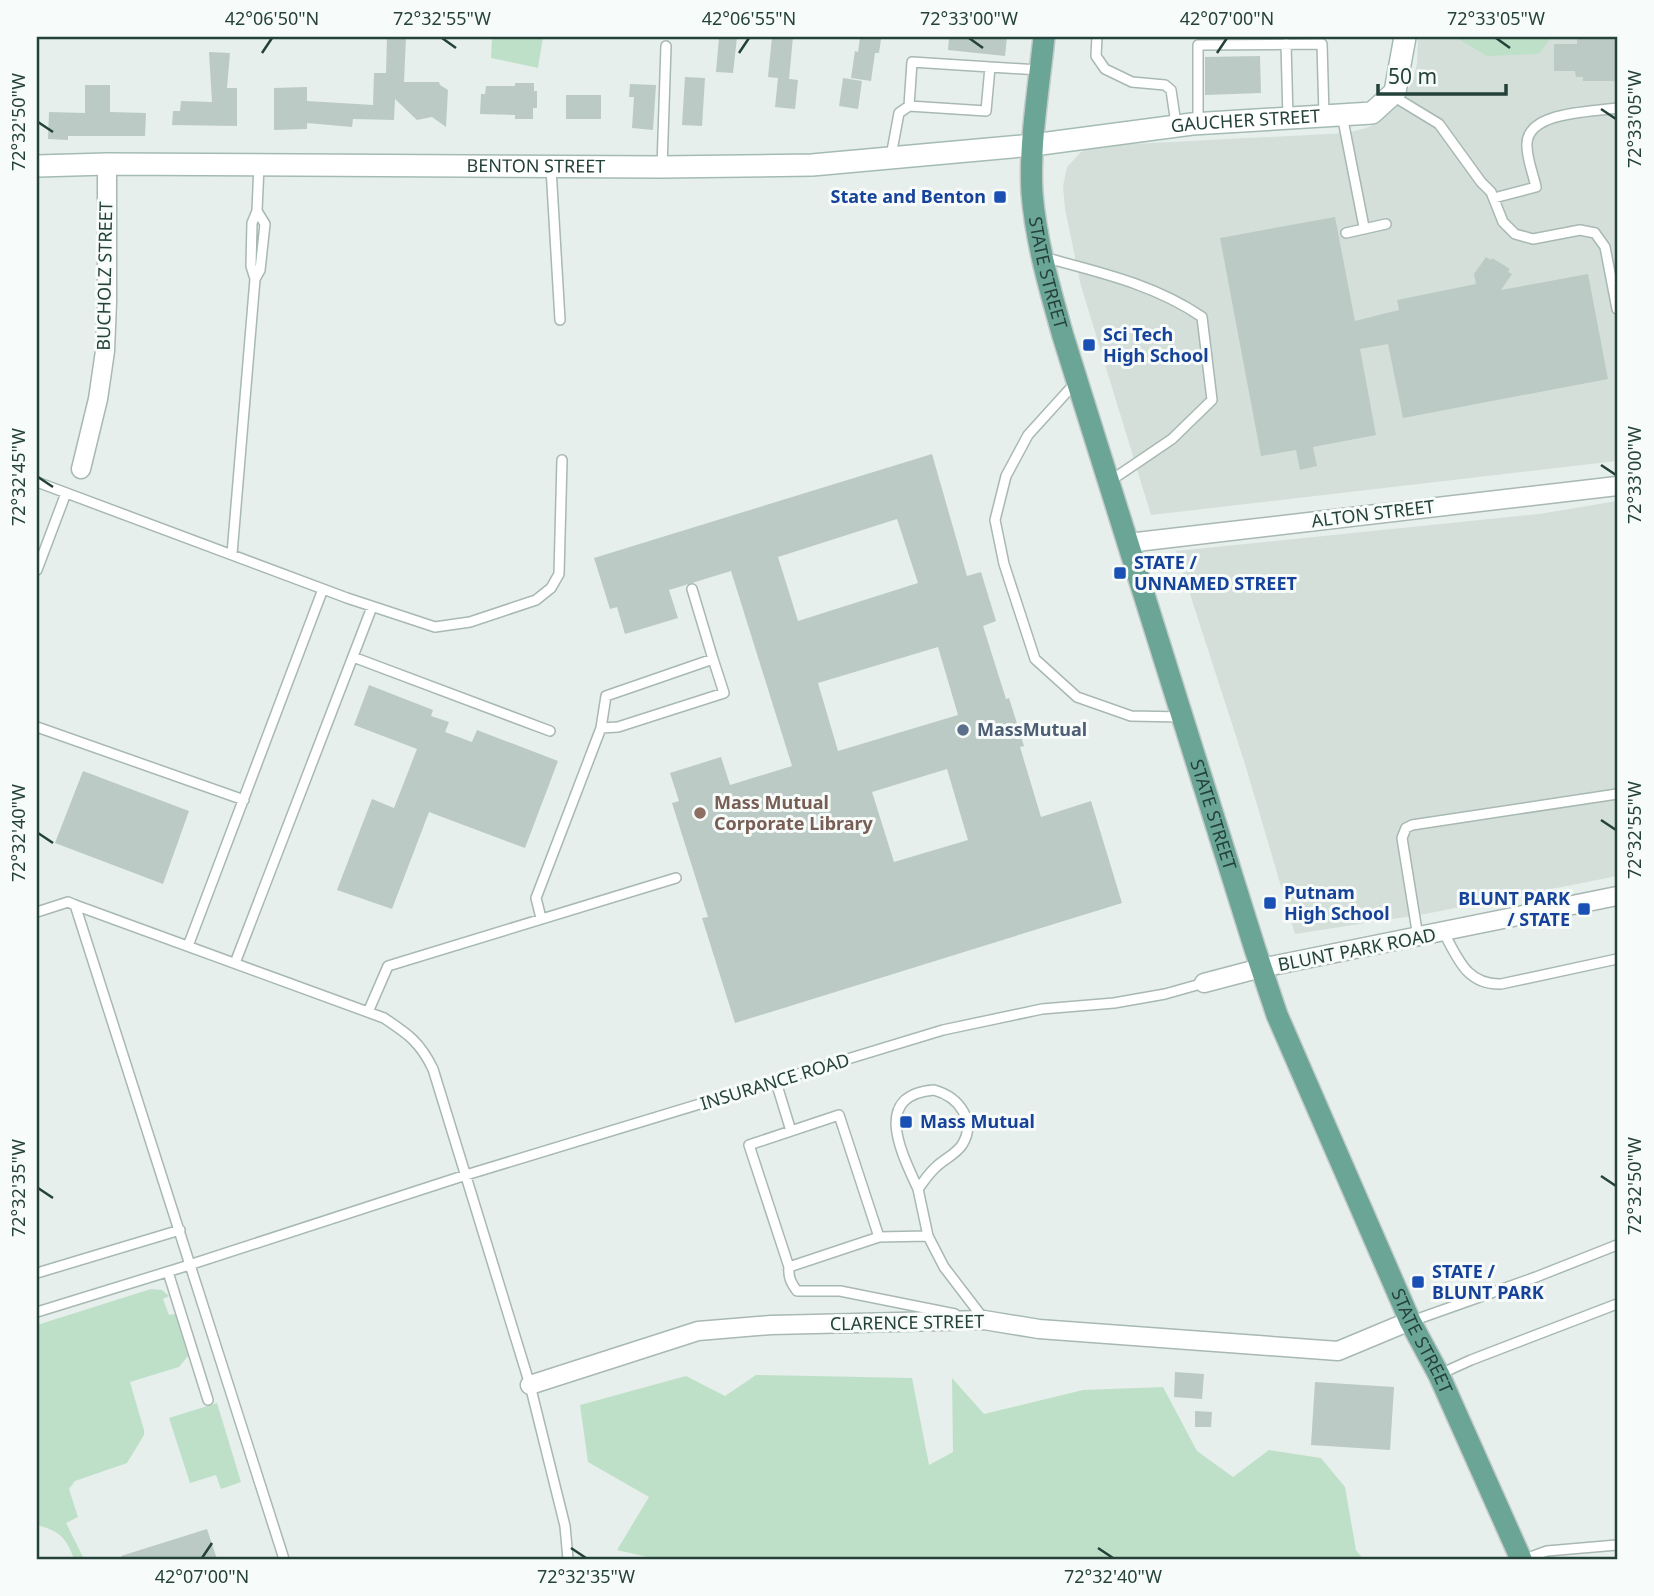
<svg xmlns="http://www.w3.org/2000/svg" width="1654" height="1596" font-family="'Noto Sans',sans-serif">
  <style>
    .built { fill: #d4dfda }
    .green { fill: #bfe0c8 }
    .building { fill: #bbcac4; fill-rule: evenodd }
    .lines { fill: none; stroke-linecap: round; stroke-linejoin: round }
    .service-casing { stroke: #a8b8b2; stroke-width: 12 }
    .minor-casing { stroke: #a8b8b2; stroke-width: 21 }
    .secondary-casing { stroke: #a4bbb3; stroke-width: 24 }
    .primary-casing { stroke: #c2cac8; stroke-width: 24 }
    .service { stroke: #fff; stroke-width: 9 }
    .minor { stroke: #fff; stroke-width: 18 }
    .secondary { stroke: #fff; stroke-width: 21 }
    .primary { stroke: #6aa596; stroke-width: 21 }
    .ticks { fill: none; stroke: #24423a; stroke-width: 2.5 }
    .transit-dot { fill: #1a4fb4; stroke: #f7fbf9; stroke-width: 2.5 }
    .service-dot { fill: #5c6f8a; stroke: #f7fbf9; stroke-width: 2.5 }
    .education-dot { fill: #8d6e63; stroke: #f7fbf9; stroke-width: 2.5 }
    .labels { text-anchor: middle; stroke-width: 6; stroke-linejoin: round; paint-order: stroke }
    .street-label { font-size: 18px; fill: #24423a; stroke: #f7fbf9 }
    .transit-label { font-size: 18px; font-weight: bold; fill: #164399; stroke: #f7fbf9; text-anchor: start }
    .service-label { font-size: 18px; font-weight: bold; fill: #4e5e75; stroke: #f7fbf9; text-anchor: start }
    .education-label { font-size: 18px; font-weight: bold; fill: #785e54; stroke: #f7fbf9; text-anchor: start }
    .neatline { fill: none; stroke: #24423a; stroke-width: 2.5 }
    .ticks-label { font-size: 18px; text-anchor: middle; fill: #24423a }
  </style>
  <rect width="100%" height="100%" fill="#e6efeb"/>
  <path class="built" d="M1418 37H1617V461L1151 515 1081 286 1065 209 1063 186 1067 167 1081 152 1094 146 1347 133 1366 128 1380 122 1404 96 1413 81 1417 63Z
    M1617 501V876L1425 914 1295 934 1245 764 1176 551 1539 514Z"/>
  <path class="green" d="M492 37H543L538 68 491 58Z
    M1455 37H1569L1550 39 1539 54 1487 56Z
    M151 1289 162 1290 169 1296 163 1299 169 1315 176 1314 188 1356 179 1367 130 1382 144 1430V1435L127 1463 75 1481 69 1489 78 1517 66 1523 84 1559H74C66 1537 59 1531 37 1525V1325Z
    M756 1375 912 1378 929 1465 953 1452 952 1378 984 1414 1083 1390 1163 1387 1197 1451 1233 1477 1269 1450 1321 1458 1345 1487 1356 1550 1363 1559H656L617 1550 649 1497 588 1462 580 1405 686 1376 725 1396Z
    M217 1403 241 1482 221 1489 216 1475 190 1483 169 1418Z"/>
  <path class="building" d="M387 37H406L404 82H439L440 85 448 90 446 127 432 117 417 120 395 99 394 120 353 119 352 127 307 123V129L274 130V88L307 87V101L373 105 374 73H386Z
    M719 37H737L733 73 716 72Z
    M772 37H793L789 79 782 78 798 80 795 109 775 107 778 78 768 77Z
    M860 37 881 39 879 53H875L871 81 851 78 855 51 858 52Z
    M949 37H1007L1005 56 948 50Z
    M1577 37H1617V81H1583V77H1576L1575 71H1554V44H1577Z
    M209 52 230 53 227 88H237V126L172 125 173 111H180L181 101 212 102Z
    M1260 56 1261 93 1205 95V57Z
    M685 77 705 78 702 126 682 125Z
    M843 78 862 81 858 109 839 106Z
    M515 83H534V91H537V108H533V119H515V115L480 114 481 94H485L486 86H515Z
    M630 84 656 85 653 130 632 128 634 97H629Z
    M85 85H110V112L146 113 145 136H68V140L48 139 49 112 85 113Z
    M566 95H601V119H566Z
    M1335 217 1355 321 1399 310 1397 300 1476 284 1474 274 1486 257 1491 260 1492 258 1510 269 1508 272 1512 274 1501 290 1588 274 1608 379 1403 418 1388 344 1360 349 1376 435 1313 447 1317 466 1300 470 1296 450 1261 456 1220 238Z
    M932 454 967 576 981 572 996 621 983 626 1006 699 1009 698 1024 746 1020 747 1041 817 1091 801 1122 903 735 1023 702 918 708 917 672 803 679 801 670 773 721 757 730 785 792 766 731 571 669 590 678 618 625 634 617 607 610 609 594 558ZM897 519 918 583 798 621 778 557ZM938 647 958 715 838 751 818 683ZM947 769 968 840 894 862 872 792Z
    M369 685 433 710 431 716 449 722 445 732 472 742 477 730 558 761 525 848 429 812 392 909 337 890 372 799 394 808 417 749 354 725Z
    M83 771 189 811 163 884 55 843Z
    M1175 1372 1204 1374 1202 1399 1174 1397Z
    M1315 1382 1394 1387 1390 1450 1311 1445Z
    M1195 1411 1212 1412 1211 1427H1195Z
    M207 1529 217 1559H122L121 1556Z"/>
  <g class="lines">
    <g class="service-casing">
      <path id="service" d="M1097 37 1096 56 1105 69 1132 82 1165 85 1171 90 1176 124
        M1286 44 1288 118
        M990 67 1039 70
        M1393 96 1439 124 1481 182 1491 192 1503 222 1515 234 1533 239 1580 230 1595 233 1605 247 1617 309
        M1342 115 1364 227
        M1198 124V45L1322 44 1324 115
        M891 156 899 113 909 106 986 111 990 67 912 62 909 106
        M662 167 666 46
        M551 168 560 320
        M1494 198 1536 187C1533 173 1526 157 1527 143 1529 111 1592 112 1617 108
        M1346 233 1386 224
        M1043 257C1098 272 1154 284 1202 317L1212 400 1172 439 1110 481
        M255 279 251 266 252 223 257 211 259 165
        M1076 382 1028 435 1006 476 995 520 1004 564 1035 659 1077 697 1131 716 1182 717
        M37 482 347 598 435 627 470 622 536 600 551 588 559 574 562 460
        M232 554 255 279 260 270 265 224 257 211
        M37 570 66 493
        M692 589 713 659
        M353 657 550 731
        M37 727 244 800
        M75 905 284 1559
        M37 912 68 902 75 905 384 1018C408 1034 420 1042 433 1069L530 1385 565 1526 568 1559
        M541 918 536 898 601 728 606 696 713 659 724 693 618 727 601 728
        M1444 933C1458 959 1467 985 1501 984L1617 959
        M1418 937 1402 838 1406 828 1412 825 1617 794
        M188 946 323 589
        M235 963 372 607
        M368 1012 388 966 676 878
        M776 1082 791 1131
        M934 1090C959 1097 977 1121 962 1145 955 1155 944 1159 936 1167 929 1173 924 1181 918 1189 902 1154 871 1095 934 1090Z
        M918 1189 928 1236 944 1267 983 1318
        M879 1237 928 1236
        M789 1267 879 1237 839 1115 749 1145 789 1267C788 1277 791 1283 797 1291H840L955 1314
        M168 1272 208 1400
        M37 1273 180 1230
        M37 1312 183 1267 466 1175 943 1030 1042 1009 1114 1003 1165 994 1204 983
        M1412 1321 1536 1277 1617 1245
        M1440 1374 1471 1360 1617 1304
        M1525 1559 1547 1551 1617 1545"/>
    </g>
    <g class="minor-casing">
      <path id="minor" d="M81 469 98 399 105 351 107 302V164
        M1128 543 1617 486
        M1204 983 1261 968 1617 896
        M530 1385 698 1331 771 1325 984 1320 1039 1329 1338 1351 1410 1321"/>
    </g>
    <g class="secondary-casing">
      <g id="secondary">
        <path id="s1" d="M37 166 107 164 662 167 812 165 1033 145 1192 124 1372 113 1395 92 1405 37"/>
      </g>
    </g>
    <g class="primary-casing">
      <g id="primary">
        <path id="s2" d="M1044 37C1039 87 1029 143 1032 193 1036 242 1050 290 1063 336L1255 949 1277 1015 1410 1321 1439 1375 1521 1559"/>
      </g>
    </g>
    <use href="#service" class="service"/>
    <use href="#minor" class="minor"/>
    <use href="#secondary" class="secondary"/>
    <use href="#primary" class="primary"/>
  </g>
  <path class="ticks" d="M442 38 456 48M969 38 983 48M1496 38 1510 48M262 53 272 38M739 53 749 38M1217 53 1227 38M1601 109 1616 119M38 122 53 132M1601 465 1616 475M38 477 53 487M1601 820 1616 830M38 833 53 843M1601 1176 1616 1186M38 1188 53 1198M571 1548 586 1558M1098 1548 1113 1558M202 1558 212 1543"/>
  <g class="transit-dot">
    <rect x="993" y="190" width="14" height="14" rx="3.5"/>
    <rect x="1082" y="338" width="14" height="14" rx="3.5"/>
    <rect x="1113" y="566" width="14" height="14" rx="3.5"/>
    <rect x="1263" y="896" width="14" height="14" rx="3.5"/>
    <rect x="1577" y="902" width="14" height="14" rx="3.5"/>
    <rect x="899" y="1115" width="14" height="14" rx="3.5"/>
    <rect x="1411" y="1275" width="14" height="14" rx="3.5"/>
  </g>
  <circle class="service-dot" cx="963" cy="730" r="7"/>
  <circle class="education-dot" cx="700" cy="813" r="7"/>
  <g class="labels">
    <g class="street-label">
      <text dy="6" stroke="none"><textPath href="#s1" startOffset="1211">GAUCHER STREET</textPath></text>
      <text dy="6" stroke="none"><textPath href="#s1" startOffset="499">BENTON STREET</textPath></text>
      <text dy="6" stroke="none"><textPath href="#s2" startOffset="238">STATE STREET</textPath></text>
      <text transform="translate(105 276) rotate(-89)" y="6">BUCHOLZ STREET</text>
      <text transform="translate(1373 514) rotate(-7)" y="6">ALTON STREET</text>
      <text dy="6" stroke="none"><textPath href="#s2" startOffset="805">STATE STREET</textPath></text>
      <text transform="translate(1357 950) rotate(-11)" y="6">BLUNT PARK ROAD</text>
      <text transform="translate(775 1082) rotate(-17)" y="6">INSURANCE ROAD</text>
      <text transform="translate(907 1323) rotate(-1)" y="6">CLARENCE STREET</text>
      <text dy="6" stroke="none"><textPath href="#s2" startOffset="1372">STATE STREET</textPath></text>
    </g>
    <g class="transit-label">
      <text x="986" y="203" text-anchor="end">State and Benton</text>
      <text x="1103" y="341">Sci Tech<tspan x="1103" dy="21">High School</tspan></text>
      <text x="1134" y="569">STATE /<tspan x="1134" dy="21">UNNAMED STREET</tspan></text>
      <text x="1284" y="899">Putnam<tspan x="1284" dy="21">High School</tspan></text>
      <text x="1570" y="905" text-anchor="end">BLUNT PARK<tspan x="1570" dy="21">/ STATE</tspan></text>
      <text x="920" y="1128">Mass Mutual</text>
      <text x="1432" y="1278">STATE /<tspan x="1432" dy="21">BLUNT PARK</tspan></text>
    </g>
    <g class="service-label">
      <text x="977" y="736">MassMutual</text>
    </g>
    <g class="education-label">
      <text x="714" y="809">Mass Mutual<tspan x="714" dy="21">Corporate Library</tspan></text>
    </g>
  </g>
  <rect width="1654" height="1596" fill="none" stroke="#f7fbf9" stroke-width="77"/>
  <path d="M1378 84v10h128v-10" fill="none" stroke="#24423a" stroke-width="3.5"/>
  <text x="1388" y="84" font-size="21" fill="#24423a" stroke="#f7fbf9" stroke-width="5" paint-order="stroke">50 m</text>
  <rect x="38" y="38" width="1578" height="1520" class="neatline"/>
  <g class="ticks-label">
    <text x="272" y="25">42°06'50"N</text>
    <text x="442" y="25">72°32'55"W</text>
    <text x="749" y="25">42°06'55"N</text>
    <text x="969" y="25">72°33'00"W</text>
    <text x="1227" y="25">42°07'00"N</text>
    <text x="1496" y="25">72°33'05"W</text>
    <text transform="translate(1635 119) rotate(-90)" y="6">72°33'05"W</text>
    <text transform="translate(19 122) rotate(-90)" y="6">72°32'50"W</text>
    <text transform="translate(1635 475) rotate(-90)" y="6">72°33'00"W</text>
    <text transform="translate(19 477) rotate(-90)" y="6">72°32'45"W</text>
    <text transform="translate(1635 830) rotate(-90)" y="6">72°32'55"W</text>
    <text transform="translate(19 833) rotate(-90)" y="6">72°32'40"W</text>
    <text transform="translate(1635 1186) rotate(-90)" y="6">72°32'50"W</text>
    <text transform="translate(19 1188) rotate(-90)" y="6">72°32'35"W</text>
    <text x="202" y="1583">42°07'00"N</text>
    <text x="586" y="1583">72°32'35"W</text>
    <text x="1113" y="1583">72°32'40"W</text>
  </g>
</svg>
